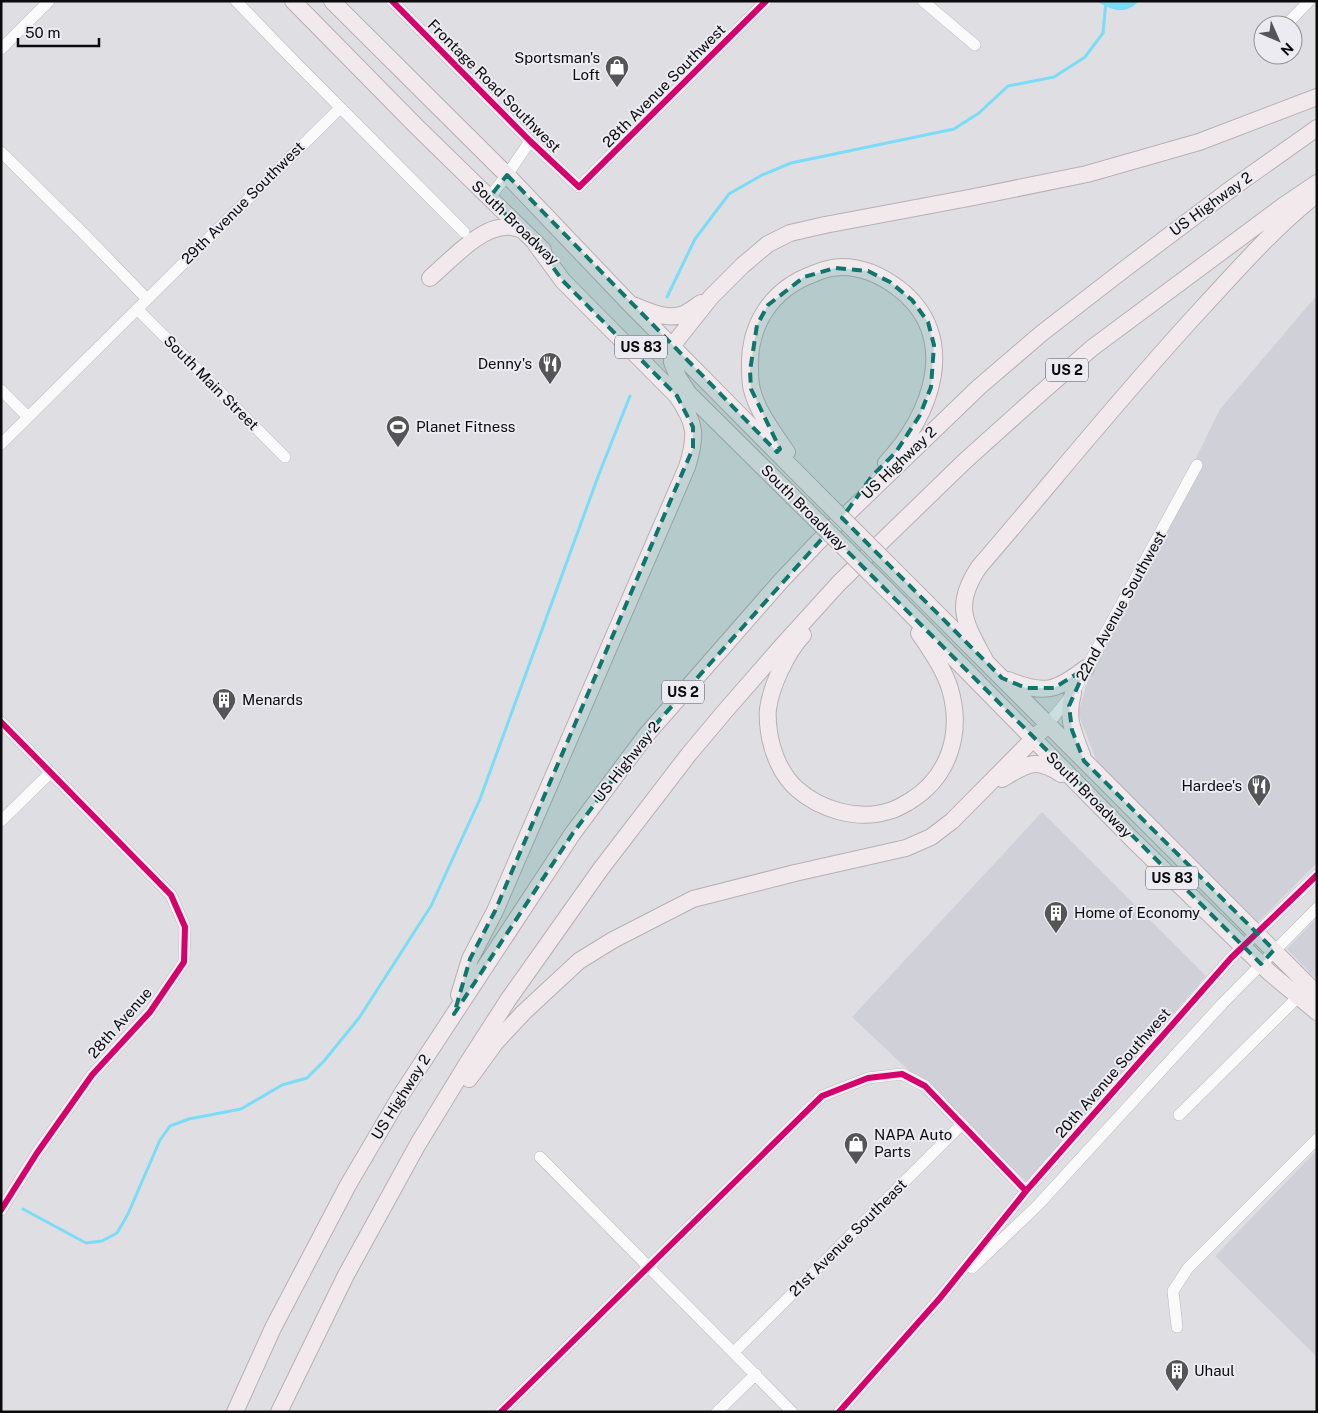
<svg xmlns="http://www.w3.org/2000/svg" width="1318" height="1413" font-family="'Public Sans',sans-serif">
  <style>
    .built { fill: #d0d0d9 }
    .water { fill: #7adcf6 }
    .lines { fill: none; stroke-linecap: round; stroke-linejoin: round }
    .stream { stroke: #7adcf6; stroke-width: 3 }
    .minor-casing { stroke: #bbbbbe; stroke-width: 12 }
    .highway-casing { stroke: #b7b0b3; stroke-width: 18 }
    .minor { stroke: #fafafb; stroke-width: 11 }
    .highway { stroke: #f1e9ec; stroke-width: 16 }
    .highway-bridge-casing { stroke: #b7b0b3; stroke-width: 18; stroke-linecap: butt }
    .highway-bridge { stroke: #f1e9ec; stroke-width: 16 }
    .cycleway-casing { stroke: #ebebf1; stroke-width: 9 }
    .cycleway { stroke: #d6006c; stroke-width: 6 }
    .marked { fill: #0f766e; fill-opacity: 0.2; stroke: #0f766e; stroke-width: 4; stroke-dasharray: 10 6; stroke-linejoin: round }
    .labels { text-anchor: middle; stroke-width: 4; stroke-linejoin: round; paint-order: stroke }
    .shield { fill: #ebebf1; stroke: #4e4e51; stroke-width: 1 }
    .shield-label { font-size: 14px; font-weight: bold; fill: #0b0b0d }
    .poi-label { font-size: 15px; fill: #0b0b0d; stroke: #ebebf1; text-anchor: start }
    .street-label { font-size: 15px; fill: #0b0b0d; stroke: #ebebf1 }
  </style>
  <rect width="100%" height="100%" fill="#dfdfe3"/>
  <path class="built" d="M1317 295V863L1256 924 1097 762 1078 713 1089 677 1220 409Z
    M1042 812 1206 976 1027 1182 852 1017Z
    M1317 918V980L1287 949Z
    M1317 1150V1357L1215 1256Z"/>
  <path class="water" d="M1096 1H1139C1124 16 1112 10 1096 1Z"/>
  <g class="lines">
    <path class="stream" d="M667 297 695 239 729 194 762 175 791 163 954 129 979 113 1008 86 1054 77 1085 57 1103 33 1106 1
      M23 1209 86 1243 102 1241 117 1233 128 1214 160 1140 170 1126 189 1119 241 1109 282 1085 307 1078 324 1061 359 1018 431 906 480 799 599 474 630 396"/>
    <g class="minor-casing">
      <path id="minor" d="M236 1 296 63 464 232
        M392 1 530 141 579 187 766 1
        M923 1 975 45
        M1286 25 1309 1
        M1 49 49 1
        M1 152 82 232 147 299
        M489 198 507 175 530 141
        M137 309 285 457
        M1 390 28 417
        M1 444 340 108
        M1 722 171 895 185 927 184 962 150 1012 92 1075 37 1153 1 1210
        M1048 724 1073 693 1197 465
        M1 821 50 773
        M1179 1115 1298 997
        M540 1157 792 1412
        M972 1268 1038 1205 1222 1004 1317 908
        M1177 1327 1173 1291 1188 1268 1317 1139
        M734 1352 962 1124
        M501 1412 822 1096 868 1078 902 1074 925 1086 1026 1191
        M717 1412 756 1374
        M839 1412 940 1298 1026 1191 1231 958 1317 875"/>
    </g>
    <g class="highway-casing">
      <path id="highway" d="M293 1 417 127 543 250
        M332 1 507 175 629 303 814 490
        M430 278C450 261 480 227 506 227 511 226 517 228 522 230
        M633 305C649 311 666 321 684 314 690 311 695 307 701 303
        M682 387 792 496
        M689 394 678 377 672 362V346L711 297 743 265 768 244 790 233 825 225 974 197 1087 174 1199 142 1317 97
        M787 452C774 433 758 413 752 390 750 383 750 374 750 367 749 324 772 289 813 274 822 270 833 267 842 267 863 267 882 276 898 288 961 336 932 415 886 463
        M901 577 1317 994
        M888 591 1134 841 1270 973 1317 1012
        M803 635C787 652 771 686 768 709 767 717 768 724 769 732 772 752 781 775 797 789 821 810 858 821 889 811 897 809 903 805 910 801 949 777 963 733 950 689 944 669 931 651 919 633
        M986 662C966 624 952 607 979 567 1054 480 1126 390 1204 306 1240 267 1275 227 1317 194
        M1008 680C1045 695 1056 691 1086 668
        M1073 693C1066 718 1073 731 1082 755
        M1002 779C1027 764 1035 757 1061 774
        M459 995 470 959 495 911 687 467C697 435 696 424 677 396L563 281 535 243
        M469 1079 496 1042 524 1012 579 961 613 940 693 899 795 873 906 848 931 837 952 821 1048 724
        M235 1412 273 1328 348 1185 401 1095 573 833 647 734 780 582 816 544 979 387 1042 333 1126 268 1235 186 1317 128
        M279 1412 346 1275 418 1144 470 1059 508 1000 600 870 689 754 726 710 781 647 839 583 966 460 1025 407 1092 348 1283 206 1317 183"/>
    </g>
    <use href="#minor" class="minor"/>
    <use href="#highway" class="highway"/>
    <g class="highway-bridge-casing">
      <path id="highway-bridge" d="M814 490 901 577
        M792 496 888 591"/>
    </g>
    <use href="#highway-bridge" class="highway-bridge"/>
    <g class="cycleway-casing">
      <path id="cycleway" d="M392 1 530 141 579 187 766 1
        M1 722 171 895 185 927 184 962 150 1012 92 1075 37 1153 1 1210
        M501 1412 822 1096 868 1078 902 1074 925 1086 1026 1191
        M839 1412 940 1298 1026 1191 1231 958 1317 875"/>
    </g>
    <use href="#cycleway" class="cycleway"/>
  </g>
  <path class="marked" d="M507 175 777 452 780 449 751 389 750 371 757 325 768 305 804 277 835 268 868 271 890 282 912 300 928 322 934 345 931 387 920 415 896 452 872 476 842 518 1002 678 1026 688H1054L1086 668 1069 706 1072 730 1084 761 1274 950 1261 964 828 532 647 734 573 833 454 1014 470 959 495 911 693 448V427L677 396 563 281 535 243 489 198Z"/>
  <defs>
    <g id="shop-pin" transform="scale(1.25)"><path d="M0 17L-7.5 6A9.5 9.5 0 1 1 7.5 6Z" fill="#555558" stroke="#ebebf1"/><path d="M-5-2.5h2.3a2.7 3.5 0 0 1 5.4 0H5L5.5 6h-11ZM-1.5-2.5h3a1.5 2.3 0 0 0-3 0Z" fill="#fff"/></g>
    <g id="restaurant-pin" transform="scale(1.25)"><path d="M0 17L-7.5 6A9.5 9.5 0 1 1 7.5 6Z" fill="#555558" stroke="#ebebf1"/><path d="M-5-6h1v4h1v-4h1v4h1v-4h1v5L-1.5 .5V6h-2V.5L-5-1ZM5-6V6H3V1.5H1.5Q1.5-4 5-6Z" fill="#fff"/></g>
    <g id="stadium-pin" transform="scale(1.25)"><path d="M0 17L-7.5 6A9.5 9.5 0 1 1 7.5 6Z" fill="#555558" stroke="#ebebf1"/><path d="M0-5a6.5 5 0 1 0 0 10a6.5 5 0 1 0 0-10ZM-3.5-1.8h7v3.6h-7Z" fill="#fff"/></g>
    <g id="building-pin" transform="scale(1.25)"><path d="M0 17L-7.5 6A9.5 9.5 0 1 1 7.5 6Z" fill="#555558" stroke="#ebebf1"/><path d="M-4-6H4V6H1V3H-1V6H-4ZM-2.5-4.3h1.7v1.8h-1.7ZM.8-4.3h1.7v1.8H.8ZM-2.5-1h1.7V.8h-1.7ZM.8-1h1.7V.8H.8Z" fill="#fff"/></g>
  </defs>
  <g fill-rule="evenodd">
    <use href="#shop-pin" x="617" y="67"/>
    <use href="#restaurant-pin" x="550" y="364"/>
    <use href="#stadium-pin" x="398" y="427"/>
    <use href="#building-pin" x="224" y="700"/>
    <use href="#restaurant-pin" x="1259" y="786"/>
    <use href="#building-pin" x="1056" y="913"/>
    <use href="#shop-pin" x="856" y="1144"/>
    <use href="#building-pin" x="1177" y="1371"/>
  </g>
  <g class="labels">
    <g class="shield">
      <rect x="615" y="335.5" width="52" height="23" rx="4"/>
      <rect x="1046" y="358.5" width="42" height="23" rx="4"/>
      <rect x="662" y="680.5" width="42" height="23" rx="4"/>
      <rect x="1146" y="866.5" width="52" height="23" rx="4"/>
    </g>
    <g class="shield-label">
      <text x="641" y="352">US 83</text>
      <text x="1067" y="375">US 2</text>
      <text x="683" y="697">US 2</text>
      <text x="1172" y="883">US 83</text>
    </g>
    <g class="poi-label">
      <text x="600" y="63" text-anchor="end">Sportsman's<tspan x="600" dy="17">Loft</tspan></text>
      <text x="532" y="369" text-anchor="end">Denny's</text>
      <text x="416" y="432">Planet Fitness</text>
      <text x="242" y="705">Menards</text>
      <text x="1242" y="791" text-anchor="end">Hardee's</text>
      <text x="1074" y="918">Home of Economy</text>
      <text x="874" y="1140">NAPA Auto<tspan x="874" dy="17">Parts</tspan></text>
      <text x="1194" y="1376">Uhaul</text>
    </g>
    <g class="street-label">
      <text transform="translate(494 86) rotate(45)" y="5">Frontage Road Southwest</text>
      <text transform="translate(664 86) rotate(-45)" y="5">28th Avenue Southwest</text>
      <text transform="translate(243 203) rotate(-45)" y="5">29th Avenue Southwest</text>
      <text transform="translate(1211 204) rotate(-36)" y="5">US Highway 2</text>
      <text transform="translate(515 223) rotate(44)" y="5">South Broadway</text>
      <text transform="translate(211 383) rotate(45)" y="5">South Main Street</text>
      <text transform="translate(899 463) rotate(-44)" y="5">US Highway 2</text>
      <text transform="translate(804 508) rotate(45)" y="5">South Broadway</text>
      <text transform="translate(1121 606) rotate(-61)" y="5">22nd Avenue Southwest</text>
      <text transform="translate(627 762) rotate(-52)" y="5">US Highway 2</text>
      <text transform="translate(1089 795) rotate(45)" y="5">South Broadway</text>
      <text transform="translate(120 1023) rotate(-49)" y="5">28th Avenue</text>
      <text transform="translate(1113 1073) rotate(-49)" y="5">20th Avenue Southwest</text>
      <text transform="translate(401 1097) rotate(-58)" y="5">US Highway 2</text>
      <text transform="translate(848 1238) rotate(-45)" y="5">21st Avenue Southeast</text>
    </g>
  </g>
  <rect width="1318" height="1413" fill="none" stroke="#0b0b0d" stroke-width="5"/>
  <g transform="translate(1278 40) rotate(135)"><circle r="24" fill="#ebebf1" stroke="#919196"/>
  <path d="M0-4L9 19L0 12L-9 19Z" fill="#555558"/>
  <text y="-8" font-size="14" font-weight="bold" text-anchor="middle" fill="#0b0b0d">N</text>
  </g>
  <path d="M18 38v8h81v-8" fill="none" stroke="#0b0b0d" stroke-width="2.5"/>
  <text x="25" y="38" font-size="15" fill="#0b0b0d" stroke="#ebebf1" stroke-width="4" paint-order="stroke">50 m</text>
</svg>
